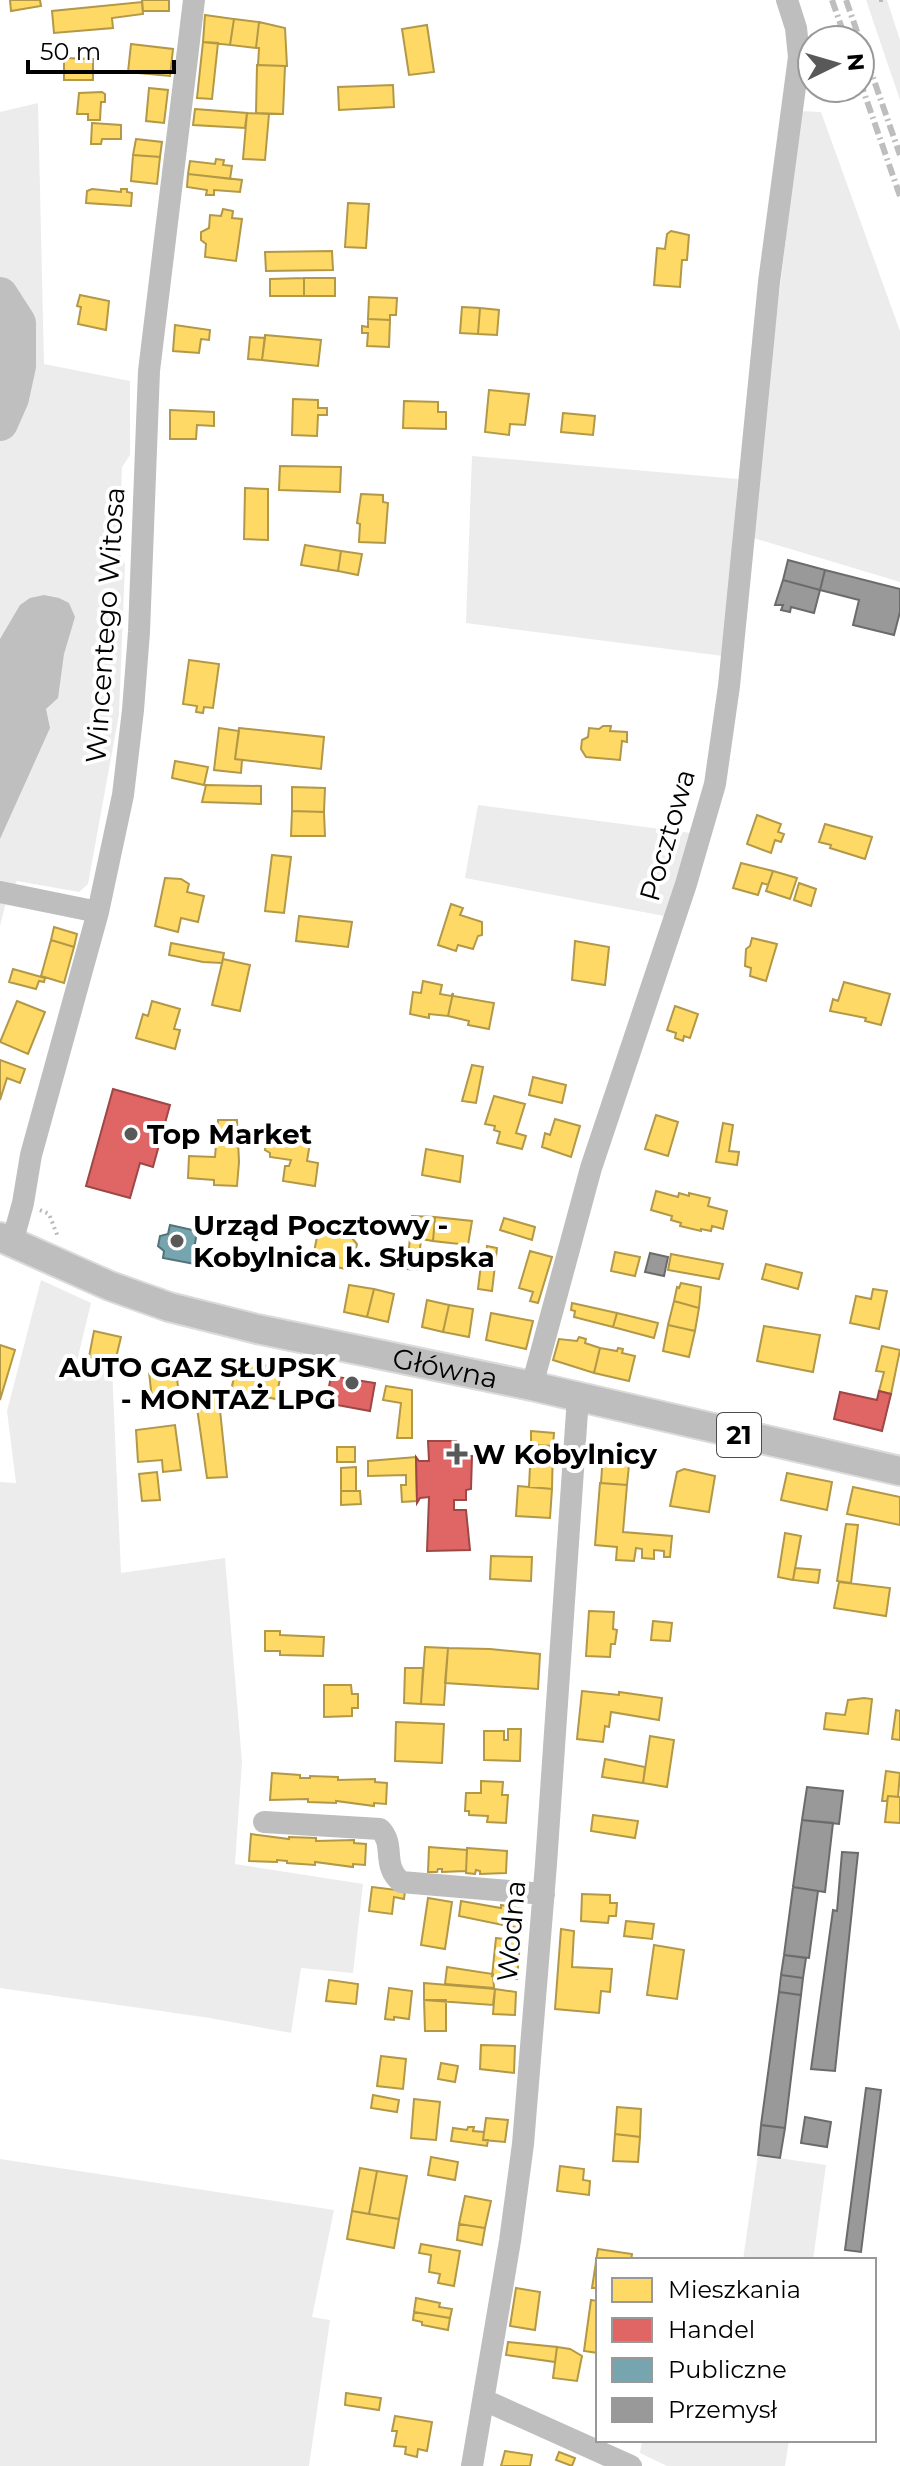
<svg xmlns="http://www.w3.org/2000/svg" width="900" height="2466" font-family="Montserrat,sans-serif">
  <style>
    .green { fill: #ececec }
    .water { fill: #bfbfbf }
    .homes { fill: #ffd966; stroke: #b29847; stroke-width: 2 }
    .shops { fill: #e06666; stroke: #9d4747; stroke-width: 2 }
    .public { fill: #76a5af; stroke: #53747a; stroke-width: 2 }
    .industry { fill: #999; stroke: #6b6b6b; stroke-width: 2 }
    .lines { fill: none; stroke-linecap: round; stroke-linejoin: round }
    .river { stroke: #bfbfbf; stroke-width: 36 }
    .major-casing { stroke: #dbdbdb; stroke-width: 32 }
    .path { stroke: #b9b9b9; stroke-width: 4; stroke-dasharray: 2 4; stroke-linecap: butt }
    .minor { stroke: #bebebe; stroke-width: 22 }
    .major { stroke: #bebebe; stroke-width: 28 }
    .rail { stroke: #bebebe; stroke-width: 6; stroke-dasharray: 12 4 2 4; stroke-linecap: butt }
    .poi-dot { fill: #595959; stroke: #fff; stroke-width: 3 }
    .labels { text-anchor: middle; stroke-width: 8; stroke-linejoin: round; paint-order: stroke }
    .shield { fill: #fff; stroke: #4c4c4c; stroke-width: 2 }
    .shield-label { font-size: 26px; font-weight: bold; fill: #000 }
    .street-label { font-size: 28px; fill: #000; stroke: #fff }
    .poi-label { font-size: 28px; font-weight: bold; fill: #000; stroke: #fff; text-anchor: start }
  </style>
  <rect width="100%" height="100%" fill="#fff"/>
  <path class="green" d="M866 0H887L900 40V100Z
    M38 103 44 364 130 381V455L122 467 119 552 125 564 119 714 88 884 79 892 17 881 6 902 0 926V112Z
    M799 111 821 112 900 331V582L750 537 796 154Z
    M472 456 738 479 723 656 466 623Z
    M478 805 691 833 664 916 465 878Z
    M41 1280 91 1303 77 1361 112 1368 121 1573 225 1558 242 1762 235 1864 363 1884 353 1973 301 1968 291 2033 210 2018 0 1988V1482L16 1483 7 1411Z
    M758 2155 826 2165 813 2260H743Z
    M0 2159 334 2210 312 2317 330 2320 309 2466H0Z
    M642 2440H789L785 2466H667L640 2453Z"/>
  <path class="water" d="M44 595 59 598 69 603 75 617 64 654 58 698 46 709 50 728 0 839V639L20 605 30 598Z"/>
  <path class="homes" d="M10 0H40L41 6 11 11Z
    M142 0H169V11H143Z
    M142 2 143 14 112 18 113 28 54 33 52 11Z
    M205 15 234 19 230 45 203 42Z
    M234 19 259 22 256 48 230 45Z
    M259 22 285 28 287 66 258 65 259 48H256Z
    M427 25 434 72 409 75 402 29Z
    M203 42 218 43 212 99 197 98Z
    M131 44 173 49 170 76 128 72Z
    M64 58 93 59V80H64Z
    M257 65 285 66 283 114 256 113Z
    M393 85 394 107 339 110 338 87Z
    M149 88 168 90 164 123 146 121Z
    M102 92 105 94V102H101L100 120H88V114H77L79 93Z
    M195 109 247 113 245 128 193 125Z
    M247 113 269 114 265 160 243 159Z
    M92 123 121 125V139H102L101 144H91Z
    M136 139 162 142 160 157 133 155Z
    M133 155 160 157 157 184 131 181Z
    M216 159 224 160 223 165 232 166 230 179 188 174 190 161 215 164Z
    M188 174 242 180 240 192 214 190V195H206L207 190 187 187Z
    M92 189 121 192V189H127V192L132 193 131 206 86 203 87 191Z
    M348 203 369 204 366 248 345 247Z
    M223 209 233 211 232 218 242 219 236 261 205 257 206 244 201 240V232L209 228 210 215 221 216Z
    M671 231 689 235 687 260H682L680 287 654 285 657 248 665 249 667 234Z
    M332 251 333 270 266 271 265 252Z
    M304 278H335V296H304Z
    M304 278V296H270V279Z
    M80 295 109 301 106 330 78 324 81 307 77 306Z
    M369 297 397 298 396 315H390V320L368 319Z
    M462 307 480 308 478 334 460 333Z
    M480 308 499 310 497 335 478 334Z
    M368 319 390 320 389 347 367 346 368 333H362V326L368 327Z
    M175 325 210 330 209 340 201 339 199 353 173 351Z
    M265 335 321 340 318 366 262 360Z
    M250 337 265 338 262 360 248 359Z
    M489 390 529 394 525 425 510 424 509 435 485 432Z
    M293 399 318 400V408H327V415H318L317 436 292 435Z
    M404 401 438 402V412H446V429L403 428Z
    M170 410 214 412V426L197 425 196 439H170Z
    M563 413 595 416 593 435 561 432Z
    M280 466 341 467 340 492 279 490Z
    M245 488 268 489V540L244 539Z
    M361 494 383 495V502L388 503 385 543 359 542 360 524 357 523Z
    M305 545 341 551 338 571 301 565Z
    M341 551 362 554 358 575 338 571Z
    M189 660 219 664 213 708 204 707 203 713 196 712 197 706 183 704Z
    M603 726H611L610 731 627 732V742L622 741 620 760 586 757 581 749 582 740 588 737 589 728 599 729Z
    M219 728 239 731 235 759 242 760 241 773 214 770Z
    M239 728 324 737 321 769 235 759Z
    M175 761 208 767 204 785 172 778Z
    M206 785 261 786V804L202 802Z
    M292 787 325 788 324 812 292 811Z
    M292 811 324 812 325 836H291Z
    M757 815 781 824 778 832 784 834 781 842 775 840 771 853 747 844Z
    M825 824 872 837 865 859 830 848 831 845 819 842Z
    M272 855 291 857 284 913 265 911Z
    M741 863 773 871 768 885 762 883 758 895 733 888Z
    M773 871 797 878 790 899 766 891Z
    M165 878 181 879 189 884 187 892 204 896 198 922 181 918 178 932 155 926Z
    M799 883 816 889 811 906 794 900Z
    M451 904 463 908 460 915 482 922V935L478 936 473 949 458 945 456 951 438 945Z
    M299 916 352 922 348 947 296 941Z
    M54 927 77 934 74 947 51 940Z
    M752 938 777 944 766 981 750 976 751 968 745 966 746 949 750 946Z
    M51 940 74 947 64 983 41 976Z
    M575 941 609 947 605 985 572 980Z
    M171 943 224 953 222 963 203 962 169 955Z
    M223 959 250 965 240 1011 212 1005Z
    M13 969 45 978 44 982 39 981 36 989 9 982Z
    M423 981 442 985 440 994 451 996 453 993 448 1016 429 1014V1018L410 1014 413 992 421 993Z
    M844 982 890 994 881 1025 865 1021 866 1018 830 1011 833 999 838 1001Z
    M453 993V996L494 1003 489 1029 468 1025 469 1021 448 1016Z
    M17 1001 45 1012 28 1054 0 1042Z
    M152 1001 180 1009 174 1029 180 1030 175 1049 136 1038 143 1014 148 1016Z
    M675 1006 698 1014 690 1038 684 1036 683 1041 675 1038 676 1033 667 1030Z
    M0 1060 25 1069 20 1083 7 1078 0 1100Z
    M472 1065 483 1067 476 1103 462 1101Z
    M533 1077 566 1085 562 1103 529 1095Z
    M494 1096 525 1104 516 1133 526 1136 522 1149 497 1143 500 1132 494 1130 495 1126 485 1124Z
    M656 1115 678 1122 668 1156 645 1149Z
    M555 1119 580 1126 571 1157 542 1147 545 1133 550 1135Z
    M218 1120H237L239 1162 237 1186 214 1185V1180L188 1178 189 1156 215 1157Z
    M723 1123 733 1125 729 1151 739 1152 737 1165 716 1162Z
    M274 1131 311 1137 307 1161 318 1163 315 1186 283 1181 285 1166H289L291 1160 270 1157V1153L265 1150 267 1138 273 1136Z
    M426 1149 463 1156 460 1182 422 1175Z
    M656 1191 678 1197 679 1193 689 1196V1193L710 1198 708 1206 727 1211 723 1229 712 1226 711 1231 701 1229V1231L680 1226 681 1223 671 1220 672 1216 651 1210Z
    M412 1216 435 1217 433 1241 421 1239 418 1270 407 1269Z
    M435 1217 472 1221 468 1245 433 1241Z
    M504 1218 535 1227 532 1240 500 1230Z
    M318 1232 352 1238 357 1244 351 1270 312 1262Z
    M487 1246 497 1248 492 1291 478 1289 481 1264 485 1265Z
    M530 1251 552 1257 538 1303 530 1301 533 1292 519 1288Z
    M615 1252 640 1257 635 1276 611 1271Z
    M671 1254 723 1264 719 1279 668 1270Z
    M766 1264 802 1273 798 1289 762 1279Z
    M681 1283 701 1287 699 1308 674 1301 677 1287 679 1288Z
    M349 1285 374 1289 367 1317 344 1312Z
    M374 1289 394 1294 388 1322 367 1317Z
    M873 1289 887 1291 879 1329 850 1323 856 1296 871 1299Z
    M427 1300 449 1305 443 1332 422 1327Z
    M674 1301 699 1308 695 1331 668 1325Z
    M572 1303 617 1313 613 1327 574 1317 575 1311 571 1310Z
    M449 1305 473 1309 469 1337 443 1332Z
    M491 1313 533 1321 526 1349 486 1340Z
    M617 1313 658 1323 654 1338 613 1327Z
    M668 1325 695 1331 689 1357 663 1351Z
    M764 1326 820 1335 813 1372 757 1361Z
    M94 1331 121 1337 115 1362 89 1357Z
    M579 1337 586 1339 585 1343 600 1348 594 1373 553 1360 559 1339 577 1341Z
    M0 1345 15 1350 0 1400Z
    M882 1346 900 1350 891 1394 879 1391 884 1372 876 1371Z
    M600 1348 617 1351 618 1348 623 1349 622 1353 635 1356 629 1381 594 1373Z
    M238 1361 282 1368 276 1399 231 1391 235 1372 232 1370 233 1363Z
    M176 1369 179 1396 170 1397 171 1403 162 1404V1398L152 1399 149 1372Z
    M386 1386 412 1390V1438H397L401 1403 383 1400Z
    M218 1391 227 1477 207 1478 195 1394Z
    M175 1425 181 1470 163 1472 162 1460 138 1462 136 1430Z
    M531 1431 554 1433 553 1446 531 1445Z
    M531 1445 553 1446 552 1489 529 1487Z
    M337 1447H355V1462H337Z
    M603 1453 630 1455 627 1485 601 1483Z
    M416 1457 417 1501 402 1502 401 1485H406V1475L368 1476V1461Z
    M356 1467V1491H341V1468Z
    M684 1469 715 1476 709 1512 670 1506 677 1472Z
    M157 1472 160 1500 142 1501 139 1474Z
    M787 1473 832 1482 827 1510 781 1500Z
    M600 1483 627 1485 623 1532 672 1536 670 1557H664V1551L654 1550V1559L642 1558V1549L636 1548 634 1561 616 1560 617 1547 595 1545Z
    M518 1486 552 1489 550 1518 516 1516Z
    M853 1487 900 1497V1525L847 1514Z
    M341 1491H360L361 1504 341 1505Z
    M846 1524 858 1525 851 1583 837 1581Z
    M785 1533 801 1536 793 1580 778 1577Z
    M491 1556 532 1557 531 1581 490 1579Z
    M795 1568 820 1570 818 1583 793 1580Z
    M839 1582 890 1588 886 1616 834 1608Z
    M589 1611 614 1612 613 1629 617 1630 615 1644H611L610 1657 586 1656Z
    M653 1621 672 1623 670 1641 651 1640Z
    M265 1631H280V1635L324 1637 323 1656 280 1655V1651H265Z
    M425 1647 448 1648 444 1705 421 1704Z
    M448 1648 490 1649 540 1654 538 1689 445 1683Z
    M405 1668H423L421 1704 404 1703Z
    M324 1685H351L352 1694H358V1708H352V1716L324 1717Z
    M582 1691 619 1695V1692L662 1698 659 1720 611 1712 609 1727 605 1726 603 1742 577 1739Z
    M864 1698 872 1699 868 1734 824 1729 826 1713 845 1715 848 1700Z
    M896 1710 900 1711V1740L892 1739Z
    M396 1722 444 1724 442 1763 395 1761Z
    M508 1729H521L520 1761 484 1760V1731H504V1740H508Z
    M650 1736 674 1740 667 1787 643 1783Z
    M605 1759 645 1767 643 1783 602 1777Z
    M886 1771 900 1773 898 1797 888 1796 887 1801H882Z
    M272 1773 300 1775V1778H310V1776L338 1777V1780L375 1779V1782L387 1783 386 1804 374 1803V1806L336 1801V1803L308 1802V1799L270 1800Z
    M481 1781 503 1782 502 1795H508L506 1823 487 1822 488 1816 469 1815V1811H465L466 1793H481Z
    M888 1796 900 1797V1823L885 1822Z
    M593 1815 638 1821 635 1838 591 1831Z
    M251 1834 289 1839V1837L316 1838V1841L354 1840V1843L366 1844 365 1865 353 1864V1867L315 1862V1865L287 1863V1861L277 1860V1862L249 1861Z
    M429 1847 467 1850 466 1871 442 1872V1869H438L437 1872H428Z
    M467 1848 507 1851 506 1873 480 1874V1871L476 1870 475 1874 466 1873Z
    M372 1887 405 1891 404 1899 394 1897 392 1914 369 1911Z
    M582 1894 610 1895V1903H617L616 1916H609L608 1923 581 1921Z
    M428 1898 452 1902 445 1949 421 1945Z
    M461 1901 501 1908V1905L523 1909 522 1929 459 1916Z
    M626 1921 654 1924 652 1939 624 1936Z
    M561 1929 574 1931 572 1967 612 1969 610 1992 601 1991 599 2013 555 2009Z
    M496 1938 520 1941 517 1979 492 1976Z
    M654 1945 684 1950 677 1999 647 1995Z
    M447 1967 493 1974 494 1988 445 1984Z
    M329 1980 358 1984 356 2004 326 2001Z
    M424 1983 495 1989 493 2005 424 2000Z
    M389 1988 412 1991 409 2019 394 2017V2020L385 2019Z
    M495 1989 516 1992 515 2015 493 2014Z
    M424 2000H446V2031H425Z
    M481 2045 515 2046 514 2073 480 2069Z
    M381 2056 406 2059 403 2089 377 2086Z
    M441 2063 458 2066 455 2082 438 2079Z
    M373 2095 399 2100 397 2112 371 2108Z
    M414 2099 440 2102 436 2140 411 2138Z
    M617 2107 641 2109 640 2137 615 2134Z
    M486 2118 508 2120 505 2142 483 2140Z
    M468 2127H474L473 2131 484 2132 483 2140H488L487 2146 451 2141 453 2128 467 2130Z
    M615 2134 640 2137 638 2162 613 2161Z
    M431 2157 458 2162 455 2180 428 2175Z
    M560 2166 584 2169 583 2180 590 2181 589 2195 557 2191Z
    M360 2168 377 2171 369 2214 352 2211Z
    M377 2171 407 2176 399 2219 369 2214Z
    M465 2196 491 2201 485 2228 459 2224Z
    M352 2211 399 2219 394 2248 347 2239Z
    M459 2224 485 2228 482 2245 457 2240Z
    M421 2244 460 2251 454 2286 438 2283 440 2274 429 2272 431 2255 419 2253Z
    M598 2249 632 2254 631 2260H598V2288H592Z
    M516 2288 540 2292 535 2330 510 2326Z
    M416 2298 440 2303 439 2307 452 2309 450 2318 414 2312Z
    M591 2300 598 2301V2353L584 2351Z
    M414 2312 450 2318 448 2330 422 2325V2322L413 2320Z
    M508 2342 557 2347 555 2362 506 2355Z
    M557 2347 570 2349 582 2356 577 2381 553 2378Z
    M346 2393 381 2398 379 2410 345 2405Z
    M395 2416 432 2422 427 2451 418 2449 417 2457 405 2454 406 2447 394 2446 397 2431H392Z
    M505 2451 532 2455 530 2466H501Z
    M559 2452 575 2458 572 2466 556 2460Z"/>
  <path class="shops" d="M113 1089 170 1105 153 1167 140 1163 130 1198 86 1186Z
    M331 1376 375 1383 370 1411 326 1403Z
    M879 1391 891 1394 882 1431 834 1419 840 1392 877 1400Z
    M428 1441H456V1447L466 1452V1456H472L471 1489 466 1490V1500H454V1510H466L470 1550 427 1551 429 1497 420 1498 417 1503 416 1457 419 1461H429Z"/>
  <path class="public" d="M170 1225 197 1231 194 1250 198 1251 195 1264 163 1258 164 1251 158 1246 160 1236 168 1234Z"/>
  <path class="industry" d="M788 560 825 570 820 590 783 580Z
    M825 570 900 589V612L894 635 853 625 859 600 820 590Z
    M783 580 820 590 814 613 791 607 790 612 781 610 783 605H775Z
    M650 1253 668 1257 664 1276 645 1272Z
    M807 1787 843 1791 839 1824 802 1820Z
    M802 1820 833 1823 825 1892 793 1887Z
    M842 1852 858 1853 835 2071 811 2069 833 1910 837 1911Z
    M793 1887 818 1891 809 1958 784 1955Z
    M784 1955 806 1958 803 1978 781 1975Z
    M781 1975 803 1978 801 1995 779 1992Z
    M779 1992 801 1995 785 2128 761 2125Z
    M866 2088 881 2090 861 2252 845 2250Z
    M805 2117 831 2122 827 2147 801 2143Z
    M761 2125 785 2128 780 2158 758 2155Z"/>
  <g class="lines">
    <path class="river" d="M0 295 18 323V366L11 398 0 423"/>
    <g class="major-casing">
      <g id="major">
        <path id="s1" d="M0 1237 110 1286 169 1307 257 1329 532 1386 900 1471"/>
      </g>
    </g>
    <path class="path" d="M881 0V2
      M40 1210 49 1214 58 1237"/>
    <path class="minor" d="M0 892 98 912
      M12 1243 23 1203 31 1155 98 912 123 795 133 710 139 632 149 371 194 0
      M532 1386 591 1168 686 884 715 784 729 686 769 282 799 57 796 28 787 0
      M264 1822 380 1829C396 1845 381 1865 401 1882L544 1894
      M484 2400 631 2466
      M472 2466 510 2241 523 2144 546 1864 578 1397"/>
    <use href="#major" class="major"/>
    <path class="rail" d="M832 0 846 40
      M846 0 900 155
      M860 81 900 196"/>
  </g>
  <g class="poi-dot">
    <circle cx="131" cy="1134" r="8"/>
    <circle cx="177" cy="1241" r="8"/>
    <circle cx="352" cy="1383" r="8"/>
    <path d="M453 1442h8v8h8v8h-8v8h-8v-8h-8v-8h8z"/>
  </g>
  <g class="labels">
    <rect class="shield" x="717" y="1413" width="44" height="44" rx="6"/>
    <g class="shield-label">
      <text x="739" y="1444">21</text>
    </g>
    <g class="street-label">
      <text transform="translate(105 625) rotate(-86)" y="10">Wincentego Witosa</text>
      <text transform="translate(667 835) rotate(-74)" y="10">Pocztowa</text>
      <text dy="10" stroke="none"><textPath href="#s1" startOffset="466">Główna</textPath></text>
      <text transform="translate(511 1931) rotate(-85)" y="10">Wodna</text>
    </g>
    <g class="poi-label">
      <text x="147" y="1144">Top Market</text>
      <text x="193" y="1235">Urząd Pocztowy -<tspan x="193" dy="32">Kobylnica k. Słupska</tspan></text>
      <text x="336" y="1377" text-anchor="end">AUTO GAZ SŁUPSK<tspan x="336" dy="32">- MONTAŻ LPG</tspan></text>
      <text x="473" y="1464">W Kobylnicy</text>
    </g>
  </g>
  <rect x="596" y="2258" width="280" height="184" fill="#ffffff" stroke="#999999" stroke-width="2"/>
  <rect x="612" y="2278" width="40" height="24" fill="#ffd966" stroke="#999999" stroke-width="2"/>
  <text x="668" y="2298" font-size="24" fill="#000000">Mieszkania</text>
  <rect x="612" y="2318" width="40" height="24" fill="#e06666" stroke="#999999" stroke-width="2"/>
  <text x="668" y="2338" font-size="24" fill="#000000">Handel</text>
  <rect x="612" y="2358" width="40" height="24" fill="#76a5af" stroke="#999999" stroke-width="2"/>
  <text x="668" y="2378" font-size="24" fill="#000000">Publiczne</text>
  <rect x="612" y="2398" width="40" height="24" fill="#999999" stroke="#999999" stroke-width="2"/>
  <text x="668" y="2418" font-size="24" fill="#000000">Przemysł</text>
  <g transform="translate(836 64) rotate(85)"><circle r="38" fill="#ffffff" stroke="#999999" stroke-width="2"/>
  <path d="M0-6L14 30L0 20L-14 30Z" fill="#595959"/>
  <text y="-12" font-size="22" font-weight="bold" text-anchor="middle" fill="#000000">N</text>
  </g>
  <path d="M28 60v12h146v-12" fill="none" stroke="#000000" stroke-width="4"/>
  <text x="40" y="60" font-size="24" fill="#000000" stroke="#ffffff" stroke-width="6" paint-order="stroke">50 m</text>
</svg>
